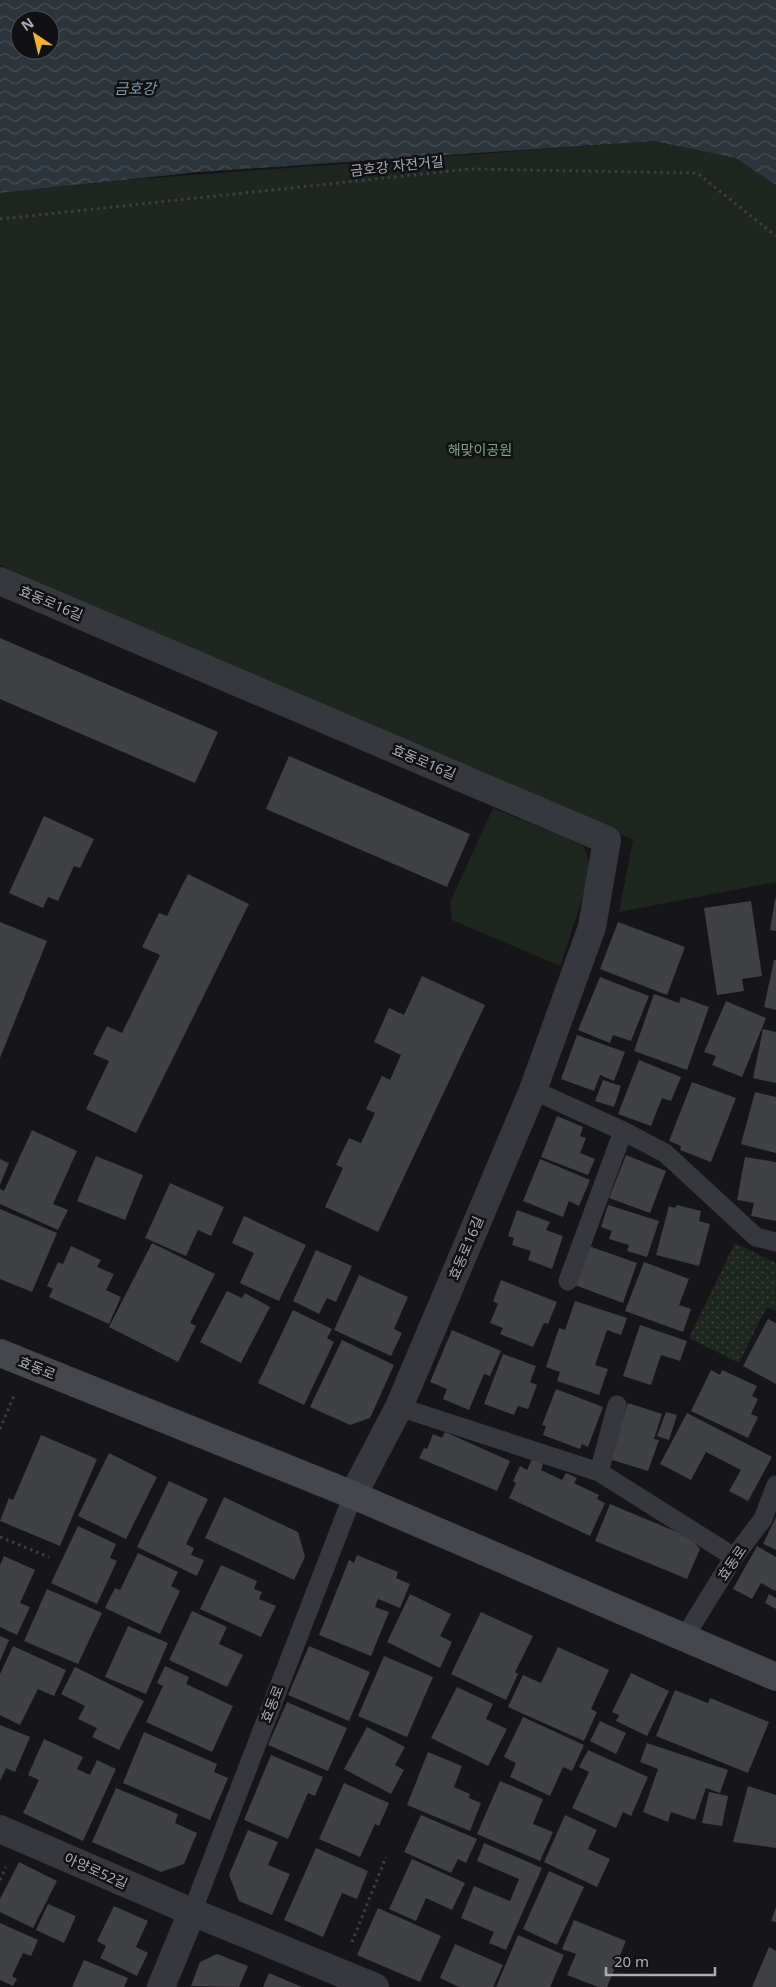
<svg xmlns="http://www.w3.org/2000/svg" width="776" height="1987" font-family="'Noto Sans','Noto Sans KR',sans-serif">
  <style>
    .grass { fill: url(#grass-dots) }
    .green { fill: #1e261f }
    .water { fill: url(#water-waves); fill-rule: evenodd }
    .building { fill: #404145 }
    .lines { fill: none; stroke-linecap: round; stroke-linejoin: round }
    .path { stroke: #3d3f44; stroke-width: 3; stroke-dasharray: 2.5 4; stroke-linecap: butt }
    .service { stroke: #37383d; stroke-width: 19 }
    .minor { stroke: #37383d; stroke-width: 28 }
    .secondary { stroke: #45474d; stroke-width: 28 }
    .labels { text-anchor: middle; stroke-width: 5; stroke-linejoin: round; paint-order: stroke }
    .street-label { font-size: 14px; fill: #a8adb8; stroke: #111113 }
    .park-label { font-size: 14px; fill: #7fa381; stroke: #111113 }
    .water-label { font-size: 15px; font-style: italic; fill: #7f9bb3; stroke: #111113 }
  </style>
  <defs>
    <pattern id="grass-dots" width="8" height="8" patternUnits="userSpaceOnUse" patternTransform="scale(1.25)"><rect width="8" height="8" fill="#1e261f"/><path d="M2 2h.1M6 6h.1" fill="none" stroke="#3c433d" stroke-width="1.8" stroke-linecap="round"/></pattern>
    <pattern id="water-waves" width="16" height="10" patternUnits="userSpaceOnUse" patternTransform="scale(1.25)"><rect width="16" height="10" fill="#2c353c"/><path d="M0 5q4-4 8 0t8 0" fill="none" stroke="#485056"/></pattern>
  </defs>
  <rect width="100%" height="100%" fill="#161618"/>
  <path class="grass" d="M735 1243 776 1263V1311L767 1307 739 1363 689 1338Z"/>
  <path class="green" d="M654 141 736 158 776 185V882L619 912 633 840 0 565V193L139 179Z
    M493 808 583 845 592 869 560 966 452 920 450 902Z"/>
  <path class="water" d="M0 0H776V185L736 158 654 141 198 172 0 193ZM20 20H50V50H20Z"/>
  <path class="building" d="M0 638 218 732 195 783 0 699Z
    M289 756 470 834 447 887 266 809Z
    M44 816 94 839 80 868 74 866 58 901 48 897 43 908 9 893Z
    M188 874 249 904 136 1133 86 1109 109 1061 93 1054 107 1026 122 1033 160 955 142 947 159 913 167 916Z
    M775 899H776V931L770 930Z
    M751 901 762 976 742 979 744 991 717 995 704 908Z
    M0 922 47 941 0 1058Z
    M618 922 685 947 667 995 600 969Z
    M774 960H776V1010L764 1007Z
    M422 976 485 1005 378 1232 325 1207 343 1168 336 1165 349 1138 361 1143 375 1113 366 1109 382 1076 390 1080 401 1055 374 1042 389 1008 404 1015Z
    M600 977 649 996 631 1041 613 1035 610 1043 578 1030Z
    M654 994 679 1003 681 997 709 1007 687 1070 634 1051Z
    M726 1001 766 1018 742 1077 712 1065 716 1056 704 1052Z
    M763 1029 776 1032V1083L753 1078Z
    M577 1035 625 1052 614 1081 600 1075 594 1091 561 1079Z
    M639 1060 681 1077 671 1101 662 1098 651 1126 618 1114Z
    M603 1080 621 1086 614 1107 595 1101Z
    M692 1082 736 1098 711 1162 680 1150 681 1146 669 1141Z
    M755 1092 776 1097V1153L741 1144Z
    M557 1116 583 1127 580 1136 586 1138 580 1153 595 1159 588 1175 541 1157Z
    M32 1130 77 1151 53 1204 68 1210 58 1230 0 1204V1189L4 1191Z
    M626 1155 666 1171 650 1213 609 1198Z
    M96 1156 143 1175 125 1220 77 1201Z
    M745 1157 776 1162V1221L751 1216 754 1203 737 1200Z
    M0 1159 9 1163 0 1185Z
    M540 1159 590 1180 579 1206 569 1201 563 1217 523 1201Z
    M170 1183 224 1207 211 1236 198 1230 186 1256 145 1238Z
    M608 1205 659 1221 647 1257 627 1251 629 1245 609 1239 612 1231 601 1227Z
    M677 1205 701 1211 699 1221 710 1224 699 1266 656 1255 669 1206 675 1208Z
    M0 1209 57 1233 32 1292 0 1279Z
    M517 1210 550 1222 546 1230 563 1236 552 1269 528 1260 531 1251 512 1245 514 1238 508 1236Z
    M244 1216 306 1245 279 1301 240 1283 254 1253 232 1243Z
    M152 1243 215 1274 190 1323 196 1326 178 1362 109 1327Z
    M586 1245 637 1263 623 1303 572 1284Z
    M71 1246 101 1260 97 1267 114 1274 106 1290 121 1297 109 1324 49 1297 53 1289 47 1286 58 1262 63 1264Z
    M316 1250 352 1266 336 1302 327 1298 319 1314 293 1301Z
    M644 1262 689 1279 679 1305 691 1309 683 1332 625 1311Z
    M359 1275 408 1297 394 1329 402 1333 391 1356 334 1330Z
    M501 1280 557 1302 548 1324 544 1323 533 1347 500 1334 503 1328 490 1323 498 1304 493 1301Z
    M227 1291 242 1298 245 1293 270 1307 241 1363 200 1342Z
    M575 1301 627 1318 621 1335 607 1330 595 1365 608 1369 599 1395 557 1381 560 1372 546 1367 559 1328 565 1330Z
    M293 1310 332 1329 327 1338 334 1342 304 1405 258 1383Z
    M768 1319 776 1323V1384L743 1366Z
    M640 1325 687 1341 680 1361 661 1355 651 1385 623 1376Z
    M452 1330 501 1351 490 1376 484 1374 469 1410 443 1399 447 1389 430 1382Z
    M342 1340 394 1365 370 1418 350 1425 310 1407Z
    M503 1354 536 1366 530 1382 537 1385 528 1409 518 1406 514 1415 484 1404Z
    M711 1370 720 1375 722 1370 757 1386 752 1396 758 1399 751 1414 758 1417 748 1438 691 1411Z
    M556 1389 603 1407 588 1447 582 1444 580 1449 543 1435 546 1426 542 1425Z
    M628 1403 662 1414 654 1439 659 1440 648 1471 609 1459Z
    M666 1412 677 1415 669 1440 657 1436Z
    M687 1413 772 1457 748 1501 729 1491 741 1470 706 1452 691 1480 660 1464Z
    M445 1432 510 1461 497 1491 419 1458 424 1448 427 1449 433 1434 442 1438Z
    M41 1435 97 1459 60 1546 0 1521 9 1498 13 1500Z
    M109 1453 157 1477 126 1539 78 1516Z
    M532 1459 543 1464 541 1470 562 1480 566 1473 577 1478 574 1483 599 1495 597 1499 605 1503 590 1536 509 1498 516 1483 513 1481 520 1466 527 1470Z
    M169 1481 208 1499 186 1544 194 1548 191 1555 204 1560 197 1576 137 1547Z
    M224 1497 298 1532 305 1557 294 1580 205 1538Z
    M610 1504 689 1537 700 1549 687 1579 595 1541Z
    M776 1517V1550L763 1544Z
    M78 1526 116 1544 110 1558 117 1561 97 1604 51 1583Z
    M757 1546 776 1557V1589L775 1591 761 1583 752 1599 733 1589Z
    M138 1553 178 1572 171 1586 180 1591 160 1634 105 1608 115 1588 120 1590Z
    M357 1555 398 1572 396 1578 410 1584 400 1608 378 1599 375 1607 389 1612 371 1656 319 1635 349 1560 354 1563Z
    M4 1556 35 1570 20 1603 30 1607 17 1635 0 1627V1565Z
    M221 1565 257 1581 254 1589 262 1592 259 1599 276 1606 261 1637 200 1609Z
    M47 1589 102 1613 78 1664 24 1641Z
    M410 1594 451 1614 440 1636 452 1642 440 1668 387 1642Z
    M769 1594 776 1598V1609L765 1603Z
    M192 1611 227 1627 219 1644 243 1655 227 1687 169 1660Z
    M481 1612 533 1636 515 1672 518 1674 506 1700 451 1674Z
    M128 1626 168 1643 146 1694 105 1677Z
    M0 1636 9 1640 0 1661Z
    M13 1646 66 1670 54 1696 38 1689 20 1725 0 1715V1674Z
    M309 1646 370 1672 349 1721 288 1695Z
    M558 1647 609 1670 591 1709 597 1712 584 1741 508 1707 523 1675 541 1683Z
    M384 1656 433 1677 407 1737 358 1716Z
    M165 1666 189 1677 186 1684 233 1706 212 1752 146 1722 163 1686 157 1683Z
    M75 1667 144 1701 119 1750 92 1737 97 1728 78 1719 85 1706 61 1694Z
    M631 1673 669 1691 647 1736 616 1721 619 1715 612 1712Z
    M457 1687 493 1704 486 1719 507 1729 488 1766 431 1738Z
    M675 1690 708 1703 710 1698 769 1722 748 1773 656 1736Z
    M287 1702 347 1728 328 1771 268 1745Z
    M523 1717 584 1745 572 1771 563 1767 550 1796 510 1777 516 1763 504 1757Z
    M600 1721 626 1733 616 1754 590 1741Z
    M0 1725 30 1737 15 1772 6 1768 0 1781Z
    M367 1727 405 1747 395 1765 404 1770 391 1794 344 1769Z
    M144 1732 217 1764 214 1772 228 1778 210 1820 123 1783Z
    M44 1739 83 1757 77 1769 90 1775 97 1760 116 1769 83 1841 23 1813 39 1780 28 1775Z
    M647 1743 728 1770 720 1793 706 1788 695 1820 671 1812 668 1822 643 1812 658 1769 640 1762Z
    M588 1750 648 1777 631 1816 623 1812 616 1828 572 1808 589 1772 579 1767Z
    M428 1752 462 1766 454 1787 470 1794 469 1798 481 1803 470 1831 407 1805Z
    M271 1755 323 1777 315 1796 308 1793 288 1839 244 1820Z
    M500 1781 543 1799 533 1824 553 1832 540 1861 477 1834Z
    M344 1783 389 1803 379 1826 375 1824 360 1857 319 1839Z
    M748 1786 776 1795V1848L733 1842Z
    M116 1788 178 1814 175 1823 197 1833 184 1864 161 1872 92 1842Z
    M709 1792 728 1796 722 1826 702 1823Z
    M421 1815 477 1839 466 1863 458 1859 451 1873 404 1852Z
    M565 1815 597 1830 588 1849 610 1859 597 1887 544 1862Z
    M248 1830 278 1842 268 1865 290 1874 272 1915 239 1901 229 1875Z
    M484 1843 542 1868 506 1950 489 1943 494 1932 461 1918 474 1886 510 1901 519 1879 477 1861Z
    M316 1848 368 1871 357 1899 342 1893 323 1937 284 1920Z
    M412 1859 465 1883 452 1910 426 1898 416 1921 389 1909Z
    M19 1862 57 1881 33 1928 0 1912V1899Z
    M549 1871 584 1887 557 1945 523 1929Z
    M48 1904 76 1916 64 1943 36 1930Z
    M114 1906 148 1921 136 1947 148 1953 137 1976 100 1958 106 1946 97 1941Z
    M776 1907V1922L771 1921Z
    M378 1908 441 1936 420 1982 357 1955Z
    M574 1920 626 1941 607 1987H598L567 1975 576 1954 562 1949Z
    M0 1923 38 1940 31 1956 23 1953 12 1976 17 1979 13 1986 0 1980Z
    M518 1935 564 1955 550 1987H496Z
    M455 1944 503 1965 493 1987H459L440 1978Z
    M769 1947 776 1951V1987H752Z
    M217 1954 248 1966 239 1987 191 1986 200 1962Z
    M84 1960 128 1978 124 1987H72Z
    M269 1973 302 1987H263Z"/>
  <g class="lines">
    <path class="path" d="M0 219 469 169 697 173 776 236
      M0 1429 15 1393
      M0 1537 49 1557
      M0 1880 6 1867
      M352 1942 386 1857"/>
    <path class="service" d="M533 1090 623 1131 665 1153 756 1237 776 1242
      M568 1281 623 1131
      M399 1407 599 1472 734 1557
      M599 1472 617 1405
      M684 1638 734 1557 763 1519 776 1485
      M192 1912 353 1495"/>
    <path class="minor" d="M0 581 607 840 592 927 533 1090 399 1407 353 1495
      M0 1829 192 1912 375 1987
      M161 1987 192 1912"/>
    <path class="secondary" d="M0 1353 353 1495 776 1677"/>
  </g>
  <g class="labels">
    <g class="street-label">
      <text transform="translate(397 166) rotate(-6)" y="5">금호강 자전거길</text>
      <text transform="translate(51 603) rotate(23)" y="5">효동로16길</text>
      <text transform="translate(424 762) rotate(23)" y="5">효동로16길</text>
      <text transform="translate(466 1248) rotate(-67)" y="5">효동로16길</text>
      <text transform="translate(37 1368) rotate(22)" y="5">효동로</text>
      <text transform="translate(732 1563) rotate(-56)" y="5">효동로</text>
      <text transform="translate(272 1704) rotate(-69)" y="5">효동로</text>
      <text transform="translate(96 1871) rotate(24)" y="5">아양로52길</text>
    </g>
    <g class="park-label">
      <text x="480" y="455">해맞이공원</text>
    </g>
    <g class="water-label">
      <text x="135" y="94">금호강</text>
    </g>
  </g>
  <g transform="translate(35 35) rotate(325)"><circle r="24" fill="#111113" stroke="#4d4f55"/>
  <path d="M0-4L9 19L0 12L-9 19Z" fill="#f2b134"/>
  <text y="-8" font-size="14" font-weight="bold" text-anchor="middle" fill="#a8adb8">N</text>
  </g>
  <path d="M606 1967v8h109v-8" fill="none" stroke="#a8adb8" stroke-width="2.5"/>
  <text x="614" y="1967" font-size="15" fill="#a8adb8" stroke="#111113" stroke-width="4" paint-order="stroke">20 m</text>
</svg>
